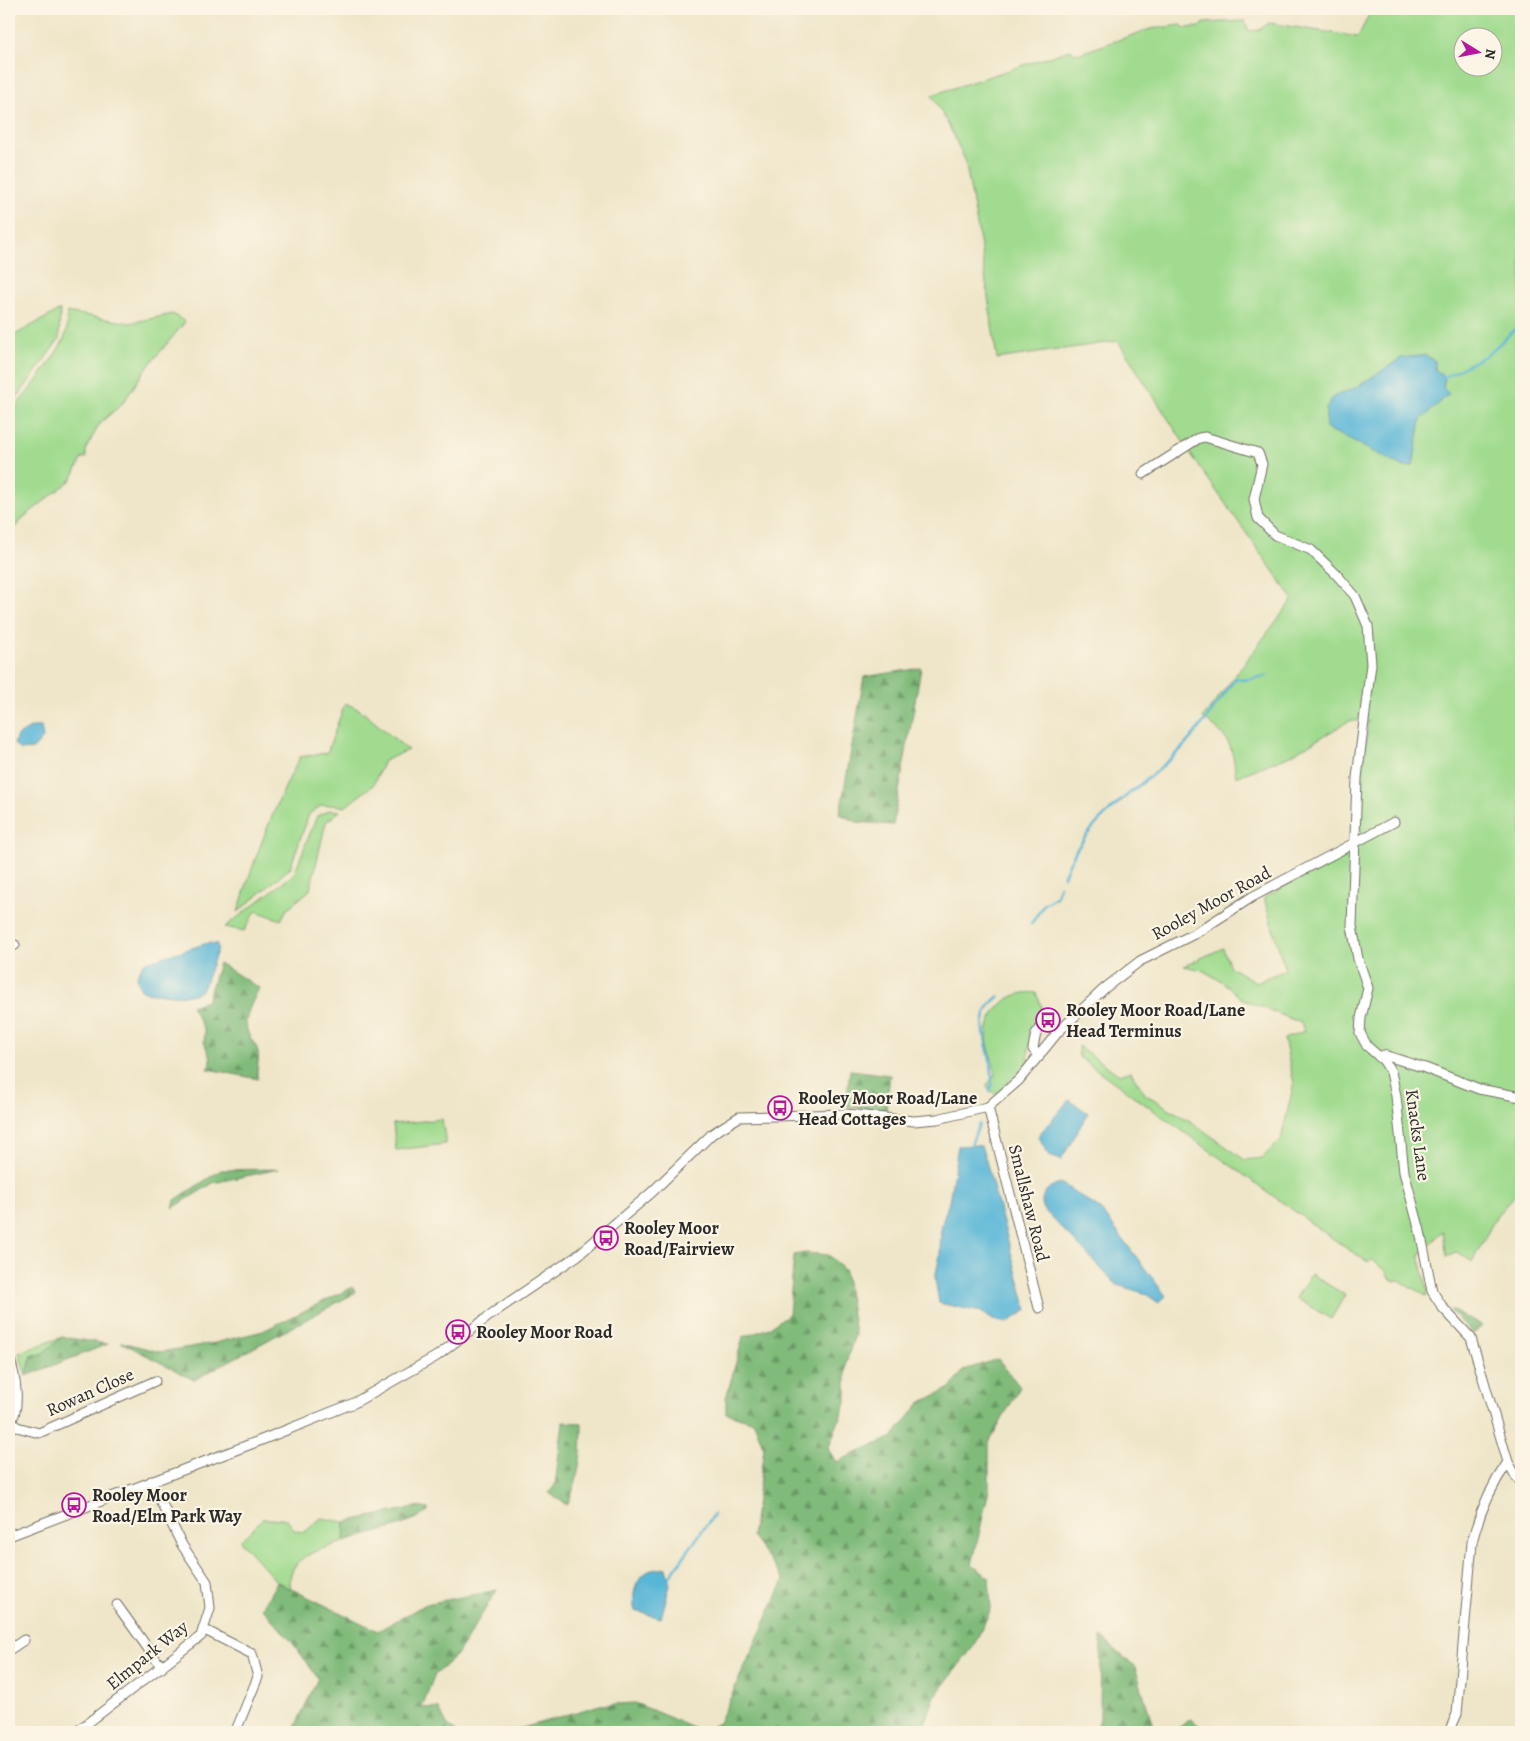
<svg xmlns="http://www.w3.org/2000/svg" width="1530" height="1741" font-family="Alegreya,serif">
  <style>
    .grass { fill: #a0db8f; stroke: #66835d; fill-rule: evenodd }
    .forest { fill: url(#forest-firs); stroke: #567352 }
    .water { fill: #59b6d7; stroke: #427081 }
    .lines { fill: none; stroke-linecap: round; stroke-linejoin: round }
    .stream { stroke: #59b6d7; stroke-width: 2.5 }
    .minor-casing { stroke: #706c62; stroke-width: 11 }
    .minor { stroke: #fff; stroke-width: 9 }
    .labels { text-anchor: middle; stroke-width: 4.5; stroke-linejoin: round; paint-order: stroke }
    .street-label { font-size: 18px; fill: #2b2b2b; stroke: #fcf5e5 }
    .poi-label { font-size: 18px; font-weight: bold; fill: #2b2b2b; stroke: #fcf5e5; text-anchor: start }
  </style>
  <defs>
    <pattern id="forest-firs" width="22" height="20" patternUnits="userSpaceOnUse" patternTransform="scale(1.25)"><rect width="22" height="20" fill="#80bb7a"/><path d="M5 1l3.5 6h-7zM16 11l3.5 6h-7z" fill="#699864"/></pattern>
  </defs>
  <rect width="100%" height="100%" fill="#fcf5e5"/>
  <filter id="ink" filterUnits="userSpaceOnUse"><feTurbulence type="fractalNoise" baseFrequency=".02" numOctaves="2"/><feDisplacementMap in="SourceGraphic" scale="10" xChannelSelector="R" yChannelSelector="G"/><feConvolveMatrix kernelMatrix="1 2 1 2 8 2 1 2 1" color-interpolation-filters="sRGB"/></filter>
  <filter id="wash" filterUnits="userSpaceOnUse"><feTurbulence type="fractalNoise" baseFrequency=".0096" numOctaves="4" result="noise"/><feDisplacementMap in="SourceGraphic" scale="20" xChannelSelector="R" yChannelSelector="G"/><feGaussianBlur stdDeviation="1.12" result="paint"/><feColorMatrix in="noise" values="0 0 0 0 0 0 0 0 0 0 0 0 0 0 0 0 0 1.4 0 .05"/><feComposite in="paint" operator="in"/></filter>
  <g filter="url(#wash)">
    <rect width="100%" height="100%" fill="#efe6c9"/>
    <path class="grass" d="M1372 9H1521V1188L1497 1215 1472 1262 1458 1252 1447 1257 1443 1231 1419 1255 1428 1291 1426 1296 1399 1280 1394 1281 1387 1276 1388 1273 1372 1260 1368 1262 1346 1248 1079 1057 1078 1046 1118 1074 1131 1072 1145 1094 1190 1121 1245 1160 1262 1158 1281 1140 1294 1083 1284 1039 1304 1031 1301 1023 1242 999 1223 982 1202 970 1184 966 1223 948 1230 967 1256 982 1285 970 1264 898 1362 845 1359 809 1368 721H1349L1293 754 1236 777C1232 743 1230 739 1203 718L1293 599 1196 462 1118 341 997 359 980 241 965 160 950 128 932 95 1070 50 1078 54 1150 29 1181 25 1185 28 1200 27 1204 23 1245 21 1249 31 1259 30 1269 23 1358 37ZM1462 38H1492V68H1462Z
      M60 310 59 339 19 395 9 403V338Z
      M67 312 130 323 173 314 185 322 145 370 123 403 100 423 86 449V458H82L71 480 24 517 9 534V411C21 405 61 349 65 336 68 328 67 321 67 312Z
      M345 703 360 710 408 750 384 761 373 785 345 807 336 805H322L309 814 290 868 238 912C255 856 273 809 300 757L327 753Z
      M330 810 340 811 326 822 310 890 287 909 281 920 256 911 244 931 225 927 294 874 317 816Z
      M1036 993 1042 1007 1044 1019 1034 1027 1026 1064 996 1095 986 1086 996 1074C994 1067 987 1043 987 1037 987 1011 1011 989 1036 993Z
      M442 1119 446 1144 396 1150 393 1124Z
      M1311 1274 1345 1295 1331 1319 1296 1298Z
      M62 1337 42 1354 33 1356 26 1376 19 1353Z
      M321 1518 345 1522 344 1542C322 1549 283 1557 291 1589L277 1582 240 1541 262 1519H287L295 1531 305 1532Z"/>
    <path class="forest" d="M921 668 893 825 857 822 840 814 864 677Z
      M219 963 259 988C253 1002 241 1019 249 1035 251 1041 257 1045 258 1052 260 1061 255 1070 258 1079L208 1069 211 1059 204 1042 205 1031 191 1006 207 1001Z
      M850 1070 890 1075 886 1112 846 1106Z
      M279 1169 213 1183 173 1208 175 1200 221 1170Z
      M805 1253 829 1255 845 1271 855 1334 846 1363V1402L828 1449 836 1462 893 1437 920 1403 950 1388 964 1370 998 1359 1020 1387 989 1443V1489L972 1565 989 1577 991 1609 973 1647 935 1696 922 1732H509L600 1705 635 1703 702 1731 719 1723 784 1580 752 1536 764 1448 754 1422 726 1413V1398L743 1337 767 1329 789 1314 794 1255Z
      M353 1287 355 1293 194 1380 121 1342 160 1352 215 1343 263 1331Z
      M1451 1310 1482 1326 1473 1334 1450 1311Z
      M62 1337 108 1344 26 1376 32 1355 42 1354Z
      M563 1422 582 1423C582 1452 580 1478 567 1505L549 1493 555 1485Z
      M416 1507 428 1509V1512L402 1525 344 1542 345 1522Z
      M277 1582 378 1631 426 1604 497 1590 458 1653 434 1676 422 1707 439 1709 447 1725 456 1732H293L318 1678 292 1642 262 1608Z
      M1101 1637 1135 1667 1155 1732H1093L1100 1719Z
      M1191 1719 1201 1727 1197 1732H1172Z"/>
    <path class="water" d="M1425 355 1435 361V369L1445 377 1443 388 1449 394 1421 420 1413 466 1404 467 1326 428V409L1333 397 1357 387 1401 358Z
      M32 727H41L43 738 33 749 20 750 14 744 17 736Z
      M208 943 217 944 218 948 203 989C190 1001 162 993 145 992L140 989 137 976 143 963Z
      M1069 1100 1088 1113 1061 1160 1049 1156 1038 1136Z
      M973 1145 981 1146 985 1157 1027 1310 1007 1323 993 1320 981 1312 939 1303 935 1278 940 1255 941 1227 949 1202 958 1146Z
      M1061 1183 1100 1209 1166 1296 1159 1303 1144 1293 1117 1285 1046 1212C1036 1199 1046 1186 1061 1183Z
      M666 1568 670 1585 661 1618 635 1611C631 1598 635 1578 649 1571 653 1569 661 1569 666 1568Z"/>
    <g class="lines">
      <path class="stream" d="M1445 377 1487 355 1519 326 1521 322
        M1064 876C1083 819 1141 789 1182 748 1202 727 1219 701 1236 678L1243 680 1267 676
        M1031 924 1044 904 1056 897 1060 886
        M990 1091C1001 1057 964 1021 999 996
        M971 1145 979 1124
        M668 1579 714 1514"/>
    </g>
  </g>
  <g filter="url(#ink)">
    <g class="lines">
      <g class="minor-casing">
        <path id="minor" d="M1143 474 1199 438 1205 437 1258 453 1262 464 1254 499 1258 518 1275 535 1311 550 1337 575 1355 596 1368 626 1371 664 1357 778 1352 926 1358 959 1368 988 1361 1018 1360 1033 1367 1046 1384 1061 1391 1072 1396 1096 1404 1172 1420 1231 1432 1291 1443 1308 1471 1338 1508 1462 1517 1478 1521 1479
          M9 947 15 945
          M1058 1032 1105 988 1140 961 1196 933 1252 897 1394 822
          M1379 1057 1384 1055 1425 1068 1479 1089 1521 1097
          M988 1107 1039 1308
          M9 1357C15 1374 22 1409 9 1424
          M11 1422 17 1427 39 1433 155 1381
          M9 1536 259 1441 354 1403 437 1356 493 1313 577 1256 651 1193 712 1134 739 1117 846 1114 914 1121 937 1119 988 1107 1019 1080 1058 1032 1047 1024C1035 1028 1035 1037 1033 1049L1039 1057
          M117 1605 162 1668
          M203 1629 252 1654 258 1677 237 1728
          M9 1650 24 1640
          M76 1732 201 1636 210 1608 207 1582 182 1545 151 1481
          M1449 1732 1457 1714 1472 1542C1479 1514 1491 1486 1508 1462"/>
      </g>
      <use href="#minor" class="minor"/>
    </g>
  </g>
  <defs>
    <g id="bus-ring" transform="scale(1.25)"><circle r="9.5" fill="#fcf5e5" stroke="#b5179e" stroke-width="1.5"/><path d="M-5-6H5V4H4V6H2V4H-2V6H-4V4H-5ZM-3.5-4V0h7V-4ZM-3.5 1.2v1.5H-2V1.2ZM2 1.2v1.5H3.5V1.2Z" fill="#b5179e"/></g>
  </defs>
  <g fill-rule="evenodd">
    <use href="#bus-ring" x="1048" y="1020"/>
    <use href="#bus-ring" x="780" y="1108"/>
    <use href="#bus-ring" x="606" y="1238"/>
    <use href="#bus-ring" x="458" y="1332"/>
    <use href="#bus-ring" x="74" y="1505"/>
  </g>
  <g class="labels">
    <g class="street-label">
      <text transform="translate(1211 903) rotate(-29)" y="6">Rooley Moor Road</text>
      <text transform="translate(1418 1135) rotate(82)" y="6">Knacks Lane</text>
      <text transform="translate(1029 1203) rotate(76)" y="6">Smallshaw Road</text>
      <text transform="translate(90 1392) rotate(-24)" y="6">Rowan Close</text>
      <text transform="translate(147 1655) rotate(-39)" y="6">Elmpark Way</text>
    </g>
    <g class="poi-label">
      <text x="1066" y="1016">Rooley Moor Road/Lane<tspan x="1066" dy="21">Head Terminus</tspan></text>
      <text x="798" y="1104">Rooley Moor Road/Lane<tspan x="798" dy="21">Head Cottages</tspan></text>
      <text x="624" y="1234">Rooley Moor<tspan x="624" dy="21">Road/Fairview</tspan></text>
      <text x="476" y="1338">Rooley Moor Road</text>
      <text x="92" y="1501">Rooley Moor<tspan x="92" dy="21">Road/Elm Park Way</tspan></text>
    </g>
  </g>
  <rect width="1530" height="1741" fill="none" stroke="#fcf5e5" stroke-width="30"/>
  <g transform="translate(1478 52) rotate(100)"><circle r="24" fill="#fcf5e5" stroke="#a8a49b"/>
  <path d="M0-4L9 19L0 12L-9 19Z" fill="#b5179e"/>
  <text y="-8" font-size="14" font-weight="bold" text-anchor="middle" fill="#2b2b2b">N</text>
  </g>
</svg>
